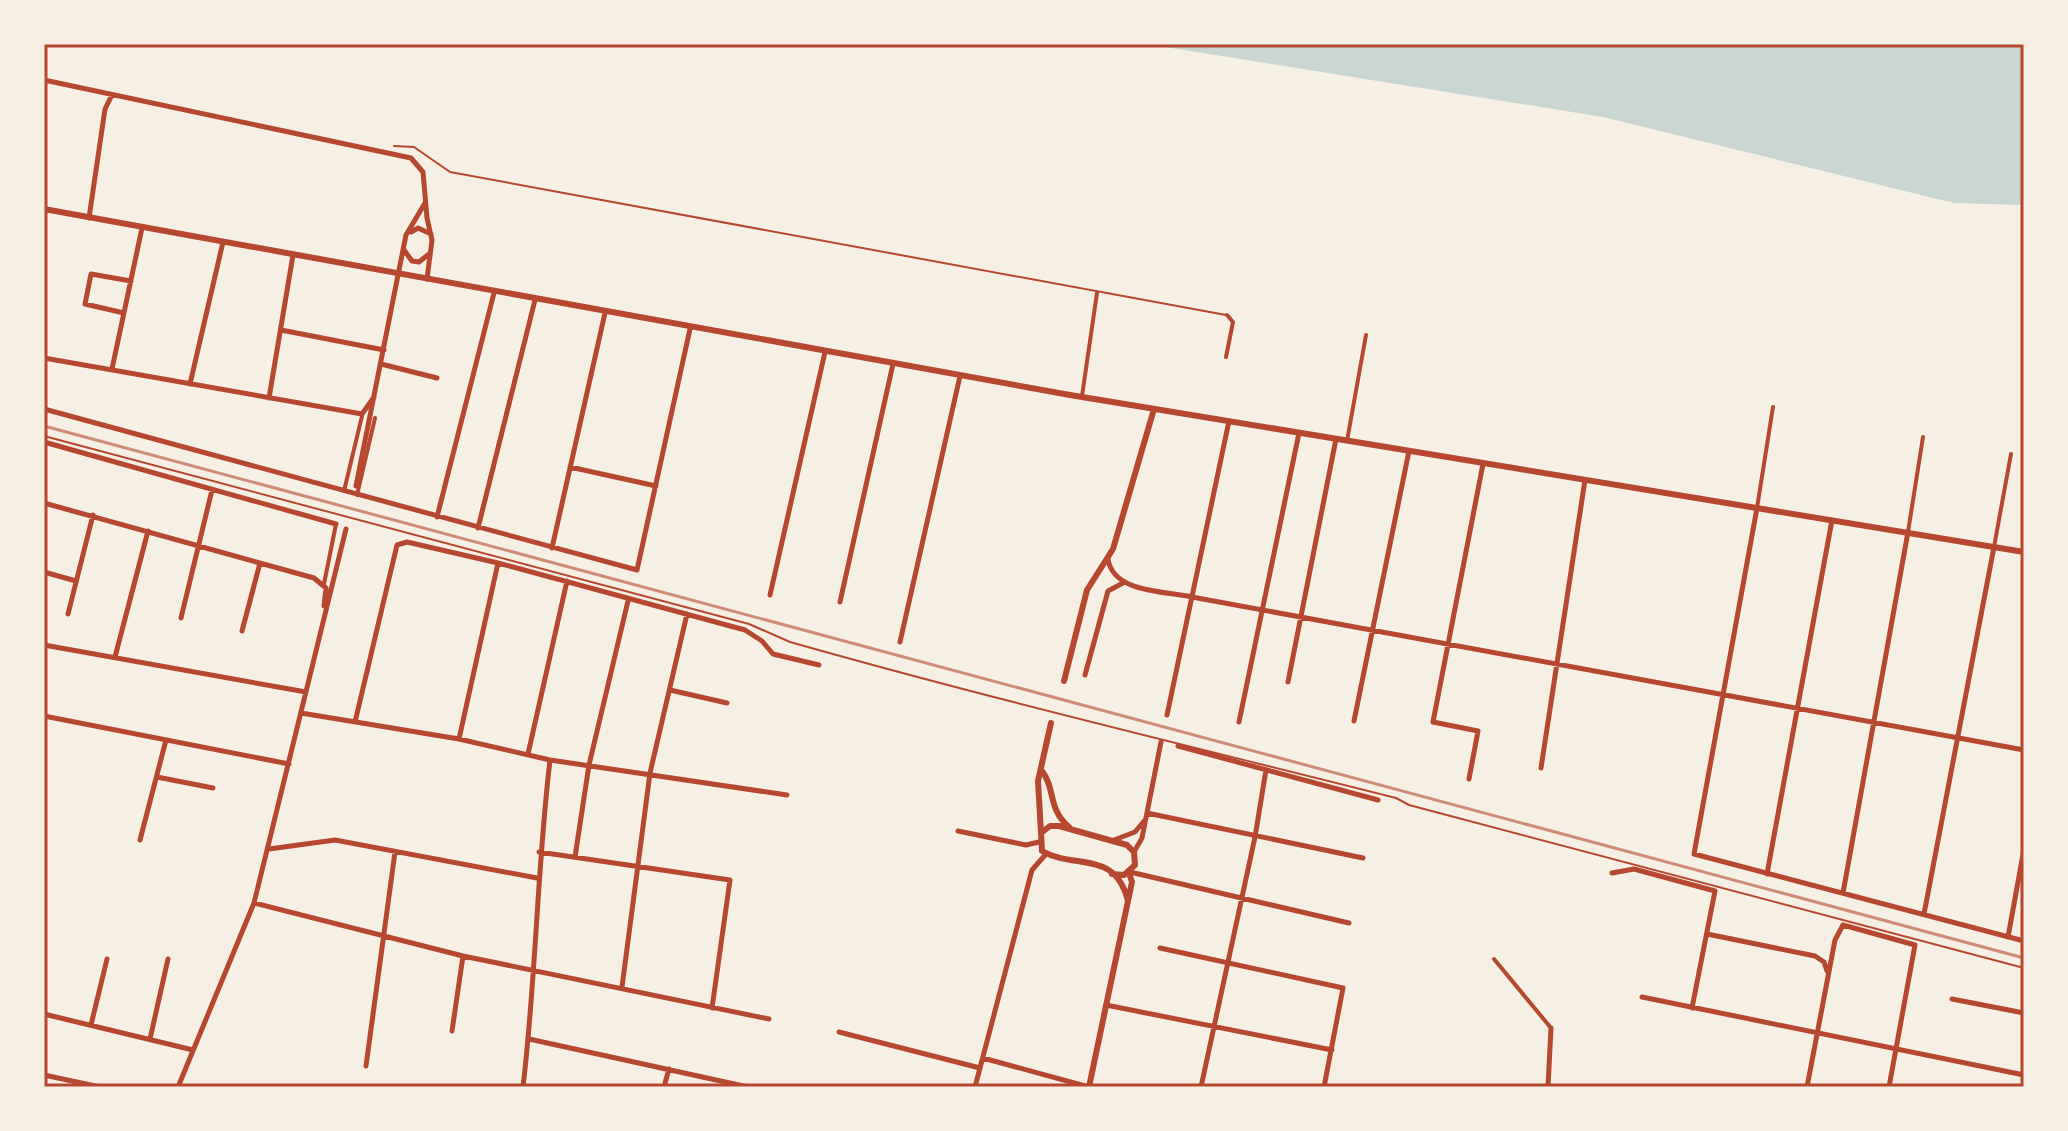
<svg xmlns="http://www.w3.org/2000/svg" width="2068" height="1131" font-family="'Nunito Sans',sans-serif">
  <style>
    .water { fill: #c9d6d2 }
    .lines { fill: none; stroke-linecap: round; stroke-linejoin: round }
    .service { stroke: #b5482f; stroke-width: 2 }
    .pedestrian { stroke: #b5482f; stroke-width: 4 }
    .minor { stroke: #b5482f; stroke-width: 5 }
    .tertiary { stroke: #b5482f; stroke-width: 6 }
    .rail { stroke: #cf8b77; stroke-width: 3 }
    .neatline { fill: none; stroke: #b5482f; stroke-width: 3 }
  </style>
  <rect width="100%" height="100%" fill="#f6efe4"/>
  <path class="water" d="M1147 44H2024V205L1954 203 1603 117Z"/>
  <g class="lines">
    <path class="service" d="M394 146 414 147 450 172 1226 315
      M44 436 749 624 790 642C991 699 1194 747 1396 798L1409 805 2024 968"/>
    <path class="pedestrian" d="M1226 357 1233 322 1227 315
      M1082 396 1097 293
      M1347 441 1366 335
      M344 491 362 416
      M357 495 375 418
      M1757 508 1773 407
      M1908 532 1923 437
      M1994 547 2011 454
      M324 584 336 524
      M1494 959 1551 1028"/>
    <path class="minor" d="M44 80 411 158 423 172 427 218 432 240 427 279
      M89 218 105 109 112 95
      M411 232 418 228 431 234
      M404 250 412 261 419 262 429 254
      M124 313 85 304 91 274 131 281
      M281 330 384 350
      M44 358 362 414 374 397
      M381 364 437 378
      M112 369 142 228
      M190 384 223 242
      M269 398 293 255
      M44 409 637 570 690 329
      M44 442 336 524
      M570 467 656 486
      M356 486 406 235 425 203
      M44 503 314 578 326 588 324 606
      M1757 508 1694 854 2024 941
      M437 517 494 293
      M478 528 535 300
      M552 548 605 313
      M1108 559C1113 593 1165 591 1192 597L2024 750
      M44 572 76 581
      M770 595 825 352
      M840 602 893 364
      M68 614 93 515
      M181 618 212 490
      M242 631 260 563
      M900 642 960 376
      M44 645 306 692
      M115 657 148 531
      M1085 675 1108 591 1123 583
      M1288 682 1336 439
      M670 690 727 703
      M301 713 459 739 550 760 787 795
      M1167 715 1229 421
      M44 716 289 764
      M1354 721 1409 451
      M355 722 397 545 407 542 498 563 745 630 762 641 773 654 819 665
      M1239 722 1299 433
      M459 739 498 563
      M1178 746 1378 800
      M528 754 567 581
      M1541 768 1585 480
      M157 777 213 788
      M1469 779 1478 731 1433 722 1483 464
      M1147 813 1363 858
      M958 831 1026 845 1039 842
      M140 840 166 740
      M1114 840 1135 832 1145 820
      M269 849 335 840 537 878
      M539 852 730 880 712 1008
      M1134 852 1142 838 1161 742
      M575 857 589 765 628 601
      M1130 872 1349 923
      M1612 873 1634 869 1715 891 1692 1008
      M1767 874 1832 520
      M1843 893 1908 532
      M254 903 463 956 769 1019
      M1924 914 1994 547
      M1707 934 1815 956 1824 962 1827 971
      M44 935V938
      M2008 937 2024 849
      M1160 948 1343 988 1324 1087
      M622 987 650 773 687 614
      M1642 997 2024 1075
      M1952 999 2024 1013
      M1106 1005 1332 1050
      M44 1014 193 1050
      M91 1025 107 959
      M452 1031 463 956
      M839 1032 980 1068
      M150 1039 168 959
      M529 1039 748 1087
      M983 1058 1089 1087
      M366 1066 395 852
      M44 1075 100 1087
      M178 1087 254 903 346 529
      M523 1087C536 979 537 869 550 760
      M664 1087 669 1069
      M975 1087 1032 870 1046 854
      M1201 1087 1255 837 1266 770
      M1548 1087 1551 1028
      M1807 1087 1835 940 1843 925 1915 945 1889 1087"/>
    <path class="tertiary" d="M44 209 1070 395 2024 552
      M1064 681 1087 590 1113 549 1154 409
      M1042 771C1056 789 1047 808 1069 827
      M1041 833 1038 781 1051 723
      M1112 874 1124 875 1135 865 1134 852 1127 845 1059 826H1050L1041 833 1042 851C1075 870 1115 849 1128 901
      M1089 1087 1128 901 1132 882 1129 873"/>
    <path class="rail" d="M44 426 2024 958"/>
  </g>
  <rect width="2068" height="1131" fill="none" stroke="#f6efe4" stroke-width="92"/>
  <rect x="46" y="46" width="1976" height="1039" class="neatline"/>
</svg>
